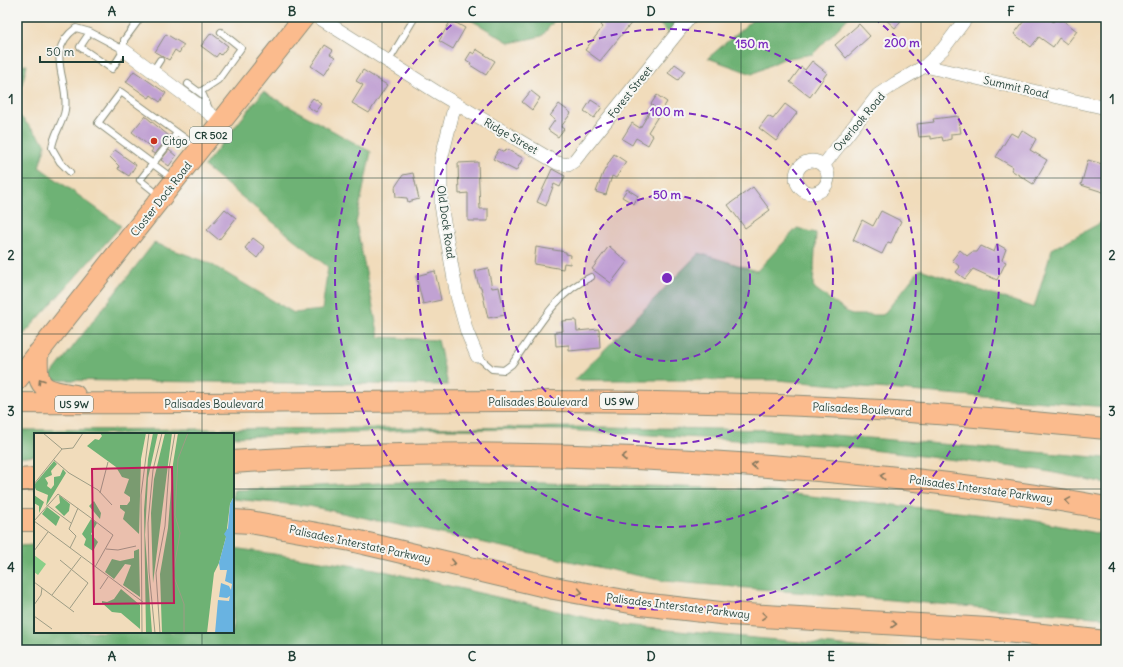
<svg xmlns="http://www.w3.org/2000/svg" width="1123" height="667" font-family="Delius,sans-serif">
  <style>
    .forest { fill: #6eb274; stroke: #467854 }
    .building { fill: #c1a2d3 }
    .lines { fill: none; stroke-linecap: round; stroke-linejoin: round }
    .lane-casing { stroke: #888c78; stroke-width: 8 }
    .street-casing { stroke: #888c78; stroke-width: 14 }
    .primary-casing { stroke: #888c78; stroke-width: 22 }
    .highway-casing { stroke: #888c78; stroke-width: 24 }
    .lane { stroke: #fff; stroke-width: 6 }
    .street { stroke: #fff; stroke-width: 13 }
    .primary { stroke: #fbbb8d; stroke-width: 20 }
    .highway { stroke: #fbbb8d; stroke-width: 22 }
    .oneway { stroke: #82765c }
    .grid { fill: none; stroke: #1f3d34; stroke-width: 1; stroke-opacity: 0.55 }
    .ring { fill: none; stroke: #7b2cbf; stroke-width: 2; stroke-dasharray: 7 5 }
    .poi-dot { fill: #c8321e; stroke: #f6f6f2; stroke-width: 1.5 }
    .labels { text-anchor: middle; stroke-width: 4; stroke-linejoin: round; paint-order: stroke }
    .shield { fill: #f6f6f2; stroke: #60746d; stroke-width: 1 }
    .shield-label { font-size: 10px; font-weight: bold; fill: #1f3d34 }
    .street-label { font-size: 11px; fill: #1f3d34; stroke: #f6f6f2 }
    .poi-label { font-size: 11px; fill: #1f3d34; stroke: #f6f6f2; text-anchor: start }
    .inset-road { fill: none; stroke: #9d9c85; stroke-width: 1 }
    .view { fill: #c2185b; fill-opacity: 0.15; stroke: #c2185b; stroke-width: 2 }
    .inset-edge { fill: none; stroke: #1f3d34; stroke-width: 2 }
    .centre { fill: #7b2cbf; stroke: #f6f6f2; stroke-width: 2 }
    .ring-label { font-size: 12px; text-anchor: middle; font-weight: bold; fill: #7b2cbf; stroke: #f6f6f2; stroke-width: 4; stroke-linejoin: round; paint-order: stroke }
    .neatline { fill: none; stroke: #1f3d34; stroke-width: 1.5 }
    .grid-label { font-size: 13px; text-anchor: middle; font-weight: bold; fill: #1f3d34 }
  </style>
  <rect width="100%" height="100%" fill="#f6f6f2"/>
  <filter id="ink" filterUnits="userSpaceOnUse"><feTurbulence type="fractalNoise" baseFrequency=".025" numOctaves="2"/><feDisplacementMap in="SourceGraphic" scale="8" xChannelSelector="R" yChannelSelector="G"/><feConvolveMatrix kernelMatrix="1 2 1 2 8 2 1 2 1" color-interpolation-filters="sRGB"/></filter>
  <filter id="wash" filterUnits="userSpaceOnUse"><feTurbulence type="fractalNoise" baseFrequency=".012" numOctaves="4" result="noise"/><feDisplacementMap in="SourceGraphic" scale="16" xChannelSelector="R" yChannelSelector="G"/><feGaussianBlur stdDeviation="0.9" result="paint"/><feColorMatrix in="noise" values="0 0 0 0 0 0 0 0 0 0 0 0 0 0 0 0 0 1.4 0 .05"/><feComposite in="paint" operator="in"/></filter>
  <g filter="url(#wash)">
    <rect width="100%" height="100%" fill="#f1dcbb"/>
    <path class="forest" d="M466 17H557L542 36 510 43Z
      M652 17H682L670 34Z
      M756 17H849L813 54 783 59 752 74 708 58Z
      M27 65 17 103V66Z
      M263 92 371 152 356 223 379 337 438 340 448 385 47 380 154 243 207 262 294 313 322 310 328 267 204 166Z
      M17 113 46 144 39 167 121 226 17 342Z
      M1106 220V407L777 380H575L699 253 757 271 797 228 816 233 813 287 851 315H883L920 269 1034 308 1052 249Z
      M602 427 774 430 1106 458V483L1039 470 837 446 565 430 443 429 233 437V434H35V455L17 457V430Z
      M444 480 746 489 1031 520 1106 535V618L664 581 309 506 233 499V490Z
      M35 545V632H233V548L375 569 623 626 887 650H17V546Z"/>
    <g id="blocks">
      <path class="building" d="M615 17H628L633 21 600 61 585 50 603 27 601 25 606 19 611 22Z
        M883 17H904L895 28Z
        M1027 17 1049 18 1053 22 1056 18 1060 21 1061 19 1077 31 1067 44 1059 38 1053 47 1039 37 1031 47 1014 34Z
        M451 20 465 28 453 49 439 41Z
        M859 24 870 36 846 58 835 45Z
        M211 33 228 46 221 55 219 53 216 57 201 46Z
        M166 34 184 45 179 53 175 50 169 60 155 52Z
        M325 45 333 50 330 54 335 57 324 75 311 66Z
        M476 49 495 61 486 75 470 65 471 63 466 60 471 52 474 54Z
        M812 61 827 73 810 97 790 82 801 67 805 70Z
        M675 64 685 71 678 80 668 73Z
        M363 70 387 85 369 113 352 103 363 85 356 81Z
        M134 71 166 93 160 102 151 95 149 98 126 82Z
        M531 91 540 98 532 110 522 102Z
        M657 95 667 102 648 132 653 136 648 145 636 138 632 145 622 139 632 123 640 128 653 106 651 104Z
        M313 98 322 104 316 112 307 106Z
        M591 100 602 107 594 118 584 111Z
        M559 104 571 113 561 127 564 129 558 137 548 130 555 120 550 116Z
        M785 104 797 113 776 141 759 128 768 116 773 119Z
        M145 116 169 136 155 154 151 152 153 149 132 132Z
        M958 116 961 133 951 134V139L943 141 942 137 931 139V136L919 137 917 124 934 122 933 119Z
        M1022 130 1036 139 1030 150 1047 160 1033 184 1011 170 1013 167 996 157 1011 133 1018 137Z
        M499 149 504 152 506 149 523 158 516 171 493 159Z
        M115 150 136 165 129 176 118 169 119 166 110 157Z
        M169 150 176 156 169 166 161 160Z
        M614 154 626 162 616 178 612 176 606 195 596 192 603 173Z
        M1088 160 1106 165V193L1081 185Z
        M478 162 480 209H488V221H468V193L459 194 458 163Z
        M552 169 565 176 560 187 554 184 546 206 537 202Z
        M413 173 419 199 408 202 407 198 396 197 395 187 403 175Z
        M753 187 770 210 745 228 728 205Z
        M627 189 638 196 634 204 622 197Z
        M225 209 236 218 219 240 207 230Z
        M881 211 901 221 891 243 888 242 882 254 853 240 862 220 873 226Z
        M253 238 265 247 257 258 245 248Z
        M997 244 1006 249 1002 260 1006 262 997 280 973 269 965 279 956 272 960 267 952 260 960 250 967 256 972 252H977L981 246 994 252Z
        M609 246 627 262 611 283 592 269Z
        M536 247 566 252V254L571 255 570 264 564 263 563 269 534 264Z
        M488 268 492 288 499 287 505 315 488 318 481 287H479L475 271Z
        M435 271 441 300 423 304 416 276Z
        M576 320 577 331 599 329 600 348 569 351V345L556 346 555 332 563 331 562 321Z"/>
    </g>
  </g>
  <g filter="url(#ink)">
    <use href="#blocks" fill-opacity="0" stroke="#888c78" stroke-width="1"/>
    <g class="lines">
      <g class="lane-casing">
        <path id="lane" d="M124 50 90 32 80 47 112 69 124 50V40L141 17
          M388 62 415 17
          M153 71 160 60
          M188 84 203 95 210 111
          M200 92 218 80 241 48 221 32
          M70 172 60 162 52 148C53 135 63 123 65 110 70 80 43 52 76 28L90 32
          M173 179 98 123 121 92 197 147
          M160 196 140 180 177 133
          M477 356 492 369 504 370 512 364C534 334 555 292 591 277"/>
      </g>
      <g class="street-casing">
        <path id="street" d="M318 17 438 93 557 163 568 165 574 161 690 17
          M124 50 221 122
          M925 66 1106 108
          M455 104 441 160V205L457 296 467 332 477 356
          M796 177a16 16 0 1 1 32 0a16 16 0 1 1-32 0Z
          M823 166 878 95 896 83 925 66 943 49 967 17"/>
      </g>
      <g class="primary-casing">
        <path id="primary" d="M38 353C36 389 42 390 75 395
          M17 380 304 17
          M17 403C260 405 503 397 745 404 866 407 986 417 1106 429"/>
      </g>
      <g class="highway-casing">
        <path id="highway" d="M233 462C428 449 623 453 818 470 914 479 1011 490 1106 508
          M17 480 35 479
          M17 520H35
          M233 521 250 522 351 540 554 588 641 604 729 614 988 629 1106 642"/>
      </g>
      <use href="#lane" class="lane"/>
      <use href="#street" class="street"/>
      <use href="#primary" class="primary"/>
      <use href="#highway" class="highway"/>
    </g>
    <defs><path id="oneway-chevron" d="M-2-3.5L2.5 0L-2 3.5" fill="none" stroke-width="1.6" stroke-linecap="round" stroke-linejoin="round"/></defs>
    <g class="oneway">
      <use href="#oneway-chevron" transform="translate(41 381) rotate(-123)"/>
      <use href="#oneway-chevron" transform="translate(624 457) rotate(-178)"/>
      <use href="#oneway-chevron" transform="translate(754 465) rotate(-176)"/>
      <use href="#oneway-chevron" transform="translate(883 476) rotate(-175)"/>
      <use href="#oneway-chevron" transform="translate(1068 501) rotate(-171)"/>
      <use href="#oneway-chevron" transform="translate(453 563) rotate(13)"/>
      <use href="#oneway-chevron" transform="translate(580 592) rotate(10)"/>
      <use href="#oneway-chevron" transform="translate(764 616) rotate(4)"/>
      <use href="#oneway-chevron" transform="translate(894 624) rotate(3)"/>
    </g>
  </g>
  <path class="grid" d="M202 17V434M382 17V650M562 17V650M741 17V650M921 17V650M17 178H1106M17 334H1106M17 489H35M233 489H1106M202 632V650"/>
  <circle cx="667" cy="278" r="83" fill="#7b2cbf" fill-opacity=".12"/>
  <g class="ring">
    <circle cx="667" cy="278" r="83"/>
    <circle cx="667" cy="278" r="166"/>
    <circle cx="667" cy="278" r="249"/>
    <path d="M874 18A332 332 0 1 1 460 18"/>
  </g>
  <circle class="poi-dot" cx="154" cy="141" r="4"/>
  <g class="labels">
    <g class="shield">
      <rect x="190" y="127" width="42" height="16" rx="3"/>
      <rect x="600" y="393" width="38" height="16" rx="3"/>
      <rect x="55" y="396" width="38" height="16" rx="3"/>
    </g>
    <g class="shield-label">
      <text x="211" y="139">CR 502</text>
      <text x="619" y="405">US 9W</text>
      <text x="74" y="408">US 9W</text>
    </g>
    <g class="street-label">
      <text transform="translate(1016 87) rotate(13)" y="4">Summit Road</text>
      <text transform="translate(630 92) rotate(-51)" y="4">Forest Street</text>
      <text transform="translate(859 122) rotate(-50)" y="4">Overlook Road</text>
      <text transform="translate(511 136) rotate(30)" y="4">Ridge Street</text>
      <text transform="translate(161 199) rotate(-52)" y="4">Closter Dock Road</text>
      <text transform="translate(446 222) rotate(82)" y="4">Old Dock Road</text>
      <text x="538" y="406">Palisades Boulevard</text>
      <text x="214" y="408">Palisades Boulevard</text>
      <text transform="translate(862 409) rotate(3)" y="4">Palisades Boulevard</text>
      <text transform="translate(981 489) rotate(8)" y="4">Palisades Interstate Parkway</text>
      <text transform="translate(360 544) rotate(12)" y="4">Palisades Interstate Parkway</text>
      <text transform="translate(678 606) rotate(7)" y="4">Palisades Interstate Parkway</text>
    </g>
    <g class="poi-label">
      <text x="162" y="145">Citgo</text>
    </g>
  </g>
  <g transform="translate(34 433)">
    <rect width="200" height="200" fill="#f1dcbb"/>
    <path d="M0 122 12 131 4 142 0 139Z" fill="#89cf88"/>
    <path d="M66 0H112L107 26 105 101 89 86 91 79 86 75V72H93L96 68V64L90 60 95 46 88 44 82 34 53 13 61 6 65 7 68 3ZM119 0H124L114 45 111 102 118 200H112L110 77 114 26ZM131 0H138L119 150 117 80 120 46ZM144 0H200V63L196 71 192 104 185 130 180 140 173 200H128L126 141 134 95 139 31ZM20 28 23 31 17 38 18 42 11 45 14 50 13 53 17 56 20 52V44L26 43 29 36 32 40 12 73 14 62 2 57 0 52ZM0 62 10 69 5 80V73L0 70ZM25 62 36 71 35 78 30 83 21 74 26 70ZM60 68 67 80 66 86 55 73ZM13 74 26 84 22 93 8 81ZM57 86 63 90 57 101 64 109 59 118 50 112 52 106 48 101ZM105 116 106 164 89 152 97 132 91 131 80 146 71 139 78 126 86 128 100 125V118ZM87 156 106 172V196L87 180 78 179 68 170V168L73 169 80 166Z" fill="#6eb274"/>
    <path d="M200 63V200H181L184 167 195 168 196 163 193 165 185 164 187 150 195 153 197 157 198 151 191 148 193 137H186L185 130 192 104 190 101 194 95 196 71Z" fill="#69b3e1"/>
    <path class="inset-road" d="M9 0 28 16M28 16 39 15 49 0M20 27 35 40 64 57 78 72M0 51 28 16M66 60 74 29M13 72 37 90M0 88 24 61 57 85 79 102 61 134M0 88 109 169M36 115 42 103 35 96 44 75M72 116 84 117 102 113M0 118 14 99M26 127 54 150 36 175M0 149 40 179M66 156 74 144M18 162 47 124M0 172 7 162 8 155M0 183 18 196M108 200 107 62 115 0M121 200 115 139 114 90 119 37 128 0M126 200 122 140 131 93 135 35 141 0M150 200V171L139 141 146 100 141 82 144 26 154 0"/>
    <path class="view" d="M138 34 140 170 60 171 58 36Z"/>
    <rect width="200" height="200" class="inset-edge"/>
  </g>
  <circle cx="667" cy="278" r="6" class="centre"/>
  <g class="ring-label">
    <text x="902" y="47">200 m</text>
    <text x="752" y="48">150 m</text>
    <text x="667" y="116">100 m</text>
    <text x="667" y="199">50 m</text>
  </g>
  <rect width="1123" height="667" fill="none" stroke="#f6f6f2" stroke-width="44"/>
  <path d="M40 56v6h83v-6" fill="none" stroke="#1f3d34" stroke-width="2"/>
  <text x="46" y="56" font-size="12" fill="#1f3d34" stroke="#f6f6f2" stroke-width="3" paint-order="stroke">50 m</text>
  <rect x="22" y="22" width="1079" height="623" class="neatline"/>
  <g class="grid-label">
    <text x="112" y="16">A</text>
    <text x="292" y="16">B</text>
    <text x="472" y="16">C</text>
    <text x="651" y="16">D</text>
    <text x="831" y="16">E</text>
    <text x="1011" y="16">F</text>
    <text x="11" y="104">1</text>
    <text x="1112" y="104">1</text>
    <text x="11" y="260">2</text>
    <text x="1112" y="260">2</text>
    <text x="11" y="416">3</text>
    <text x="1112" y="416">3</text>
    <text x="11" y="572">4</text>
    <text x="1112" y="572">4</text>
    <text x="112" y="661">A</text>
    <text x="292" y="661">B</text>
    <text x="472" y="661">C</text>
    <text x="651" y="661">D</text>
    <text x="831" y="661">E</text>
    <text x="1011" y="661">F</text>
  </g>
</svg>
